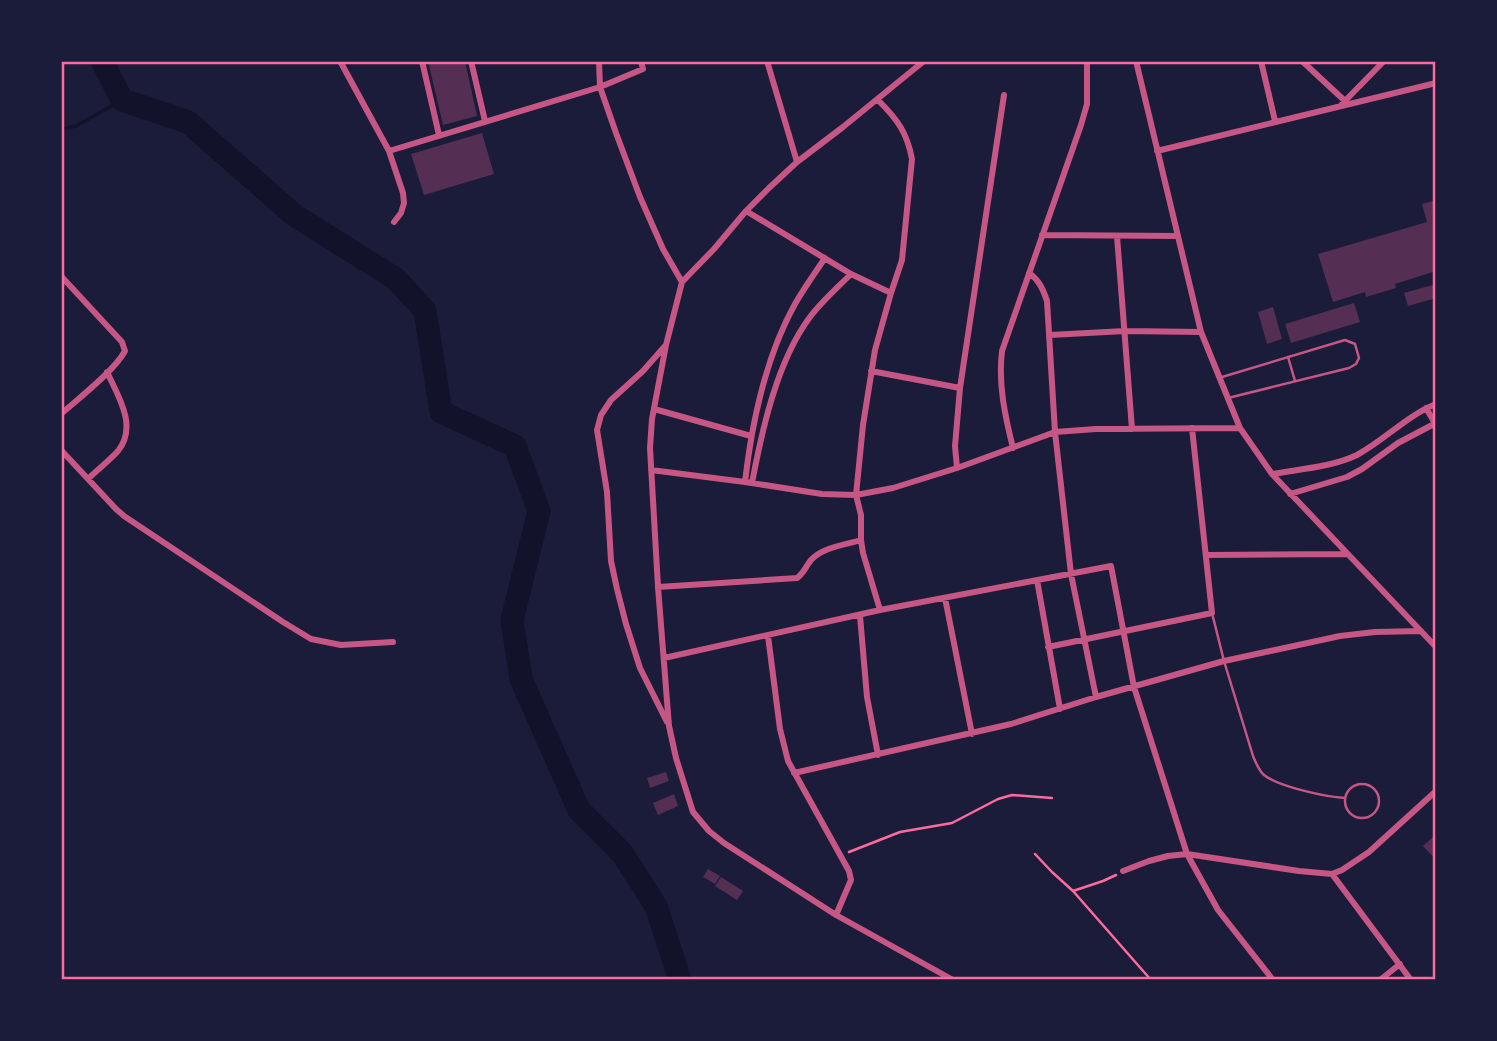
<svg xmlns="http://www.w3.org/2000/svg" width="1497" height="1041" font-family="Roboto,sans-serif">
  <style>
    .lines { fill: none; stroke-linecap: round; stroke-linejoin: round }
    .stream { stroke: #12122b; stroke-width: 3.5 }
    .river { stroke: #12122b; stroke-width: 23 }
    .building { fill: #542f53 }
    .path { stroke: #ff6b9d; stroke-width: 2.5 }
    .service { stroke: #c65784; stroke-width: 2.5 }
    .minor { stroke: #c65784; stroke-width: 6 }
    .neatline { fill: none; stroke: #ff6b9d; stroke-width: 2.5 }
  </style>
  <rect width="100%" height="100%" fill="#1b1b3a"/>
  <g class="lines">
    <path class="stream" d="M61 129 76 126 122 100"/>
    <path class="river" d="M102 61 122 100 188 122 294 215 396 279 425 311 441 412 515 446 539 511 512 620 521 679 579 810 622 853 656 906 680 980"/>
  </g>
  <path class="building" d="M428 61H465L477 116 443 125Z
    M482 133 494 174 424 195 411 154Z
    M1436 200V271L1395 284 1396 288 1366 297 1365 292 1333 302 1318 254 1427 222 1422 204Z
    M1436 284V298L1408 306 1404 293Z
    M1354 303 1360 322 1291 343 1285 324Z
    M1273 307 1282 339 1267 344 1258 312Z
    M666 772 669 781 650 788 647 778Z
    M674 794 678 806 658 815 653 803Z
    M1436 834V860L1423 846Z
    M708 869 720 876 715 884 703 877Z
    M721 877 743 891 737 900 715 886Z"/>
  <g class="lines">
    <path class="path" d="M849 852 900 832 952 823 998 799 1012 795 1052 798
      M1035 854 1052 872 1073 891
      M1116 875 1103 881 1073 891 1151 980"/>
    <path class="service" d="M1288 357 1295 381
      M1222 377 1345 340 1355 344 1359 358 1356 364 1349 368 1228 398
      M1212 613 1224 661 1253 756C1256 763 1259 771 1264 775 1279 787 1327 797 1345 798
      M1345 801a17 17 0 1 1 34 0a17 17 0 1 1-34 0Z"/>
    <path class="minor" d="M340 61 389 151 403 193 404 203 401 213 394 222
      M422 61 439 135
      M471 61 485 121
      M599 61 600 87 616 133 640 197 663 249 682 282
      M767 61 797 162
      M924 61 843 127 797 162 769 188 746 211 714 249 682 282 666 345 652 419 650 448 658 587 669 726 676 758 693 812 709 831 724 843 836 915 953 980
      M1136 61 1201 332 1240 428 1272 474 1436 647
      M1261 61 1275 121
      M1302 61 1345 101
      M61 62V61
      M878 100C897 119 907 132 912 159L902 260 891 293 875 350 863 425 856 495 861 515V540L863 553 880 610
      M1342 104 1384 61
      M389 151 600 87 643 69 641 61
      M1157 151 1436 83
      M746 211 851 274 891 293
      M1042 235 1178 236
      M1117 236 1132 429
      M1029 273C1039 280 1043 289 1047 301L1055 432 1071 574 1096 697
      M61 276 122 342 125 351C115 370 78 399 61 414
      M1050 335 1125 331 1201 332
      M665 346 643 371 611 400 601 415 597 430 607 492 611 561 617 589 626 624 640 668 667 722
      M871 371 960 388
      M1426 408 1436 425
      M654 409 751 436
      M1013 448C1005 416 998 384 1002 351L1081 125 1087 104V61
      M61 450 116 509 124 516 283 622 311 639 341 645 393 642
      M957 468 955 446 960 388 1004 95
      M651 470 745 482 822 494 856 495 893 488 957 468 1055 432 1096 429 1240 428
      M1272 474C1300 469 1332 467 1357 455 1385 440 1406 416 1436 404
      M89 478C98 469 109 461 118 451 138 426 118 396 107 372
      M745 482C752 421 765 358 795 304 804 288 815 273 825 258
      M752 483C762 430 777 361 810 317 822 301 837 288 851 274
      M1290 494 1347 477 1362 469 1398 443 1436 423
      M1206 555 1347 554
      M1037 580 1060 709
      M658 587 797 578C804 573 806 566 811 560 823 547 845 545 861 540
      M945 598 972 734
      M860 616 867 697 878 755
      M768 636 780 729 788 761 849 871 851 880 836 915
      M1048 647 1212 613 1192 428
      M664 658 880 610 1111 566 1134 687 1187 854 1218 910 1273 980
      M794 773 1011 724 1096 697 1224 661 1340 636 1375 632 1421 631
      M1123 871 1149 861 1168 856 1187 854 1299 871 1332 874 1342 870 1369 852 1436 791
      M1332 874 1411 980
      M1380 980 1400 964"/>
  </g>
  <rect width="1497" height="1041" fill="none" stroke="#1b1b3a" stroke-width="126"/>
  <rect x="63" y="63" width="1371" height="915" class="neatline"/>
</svg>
